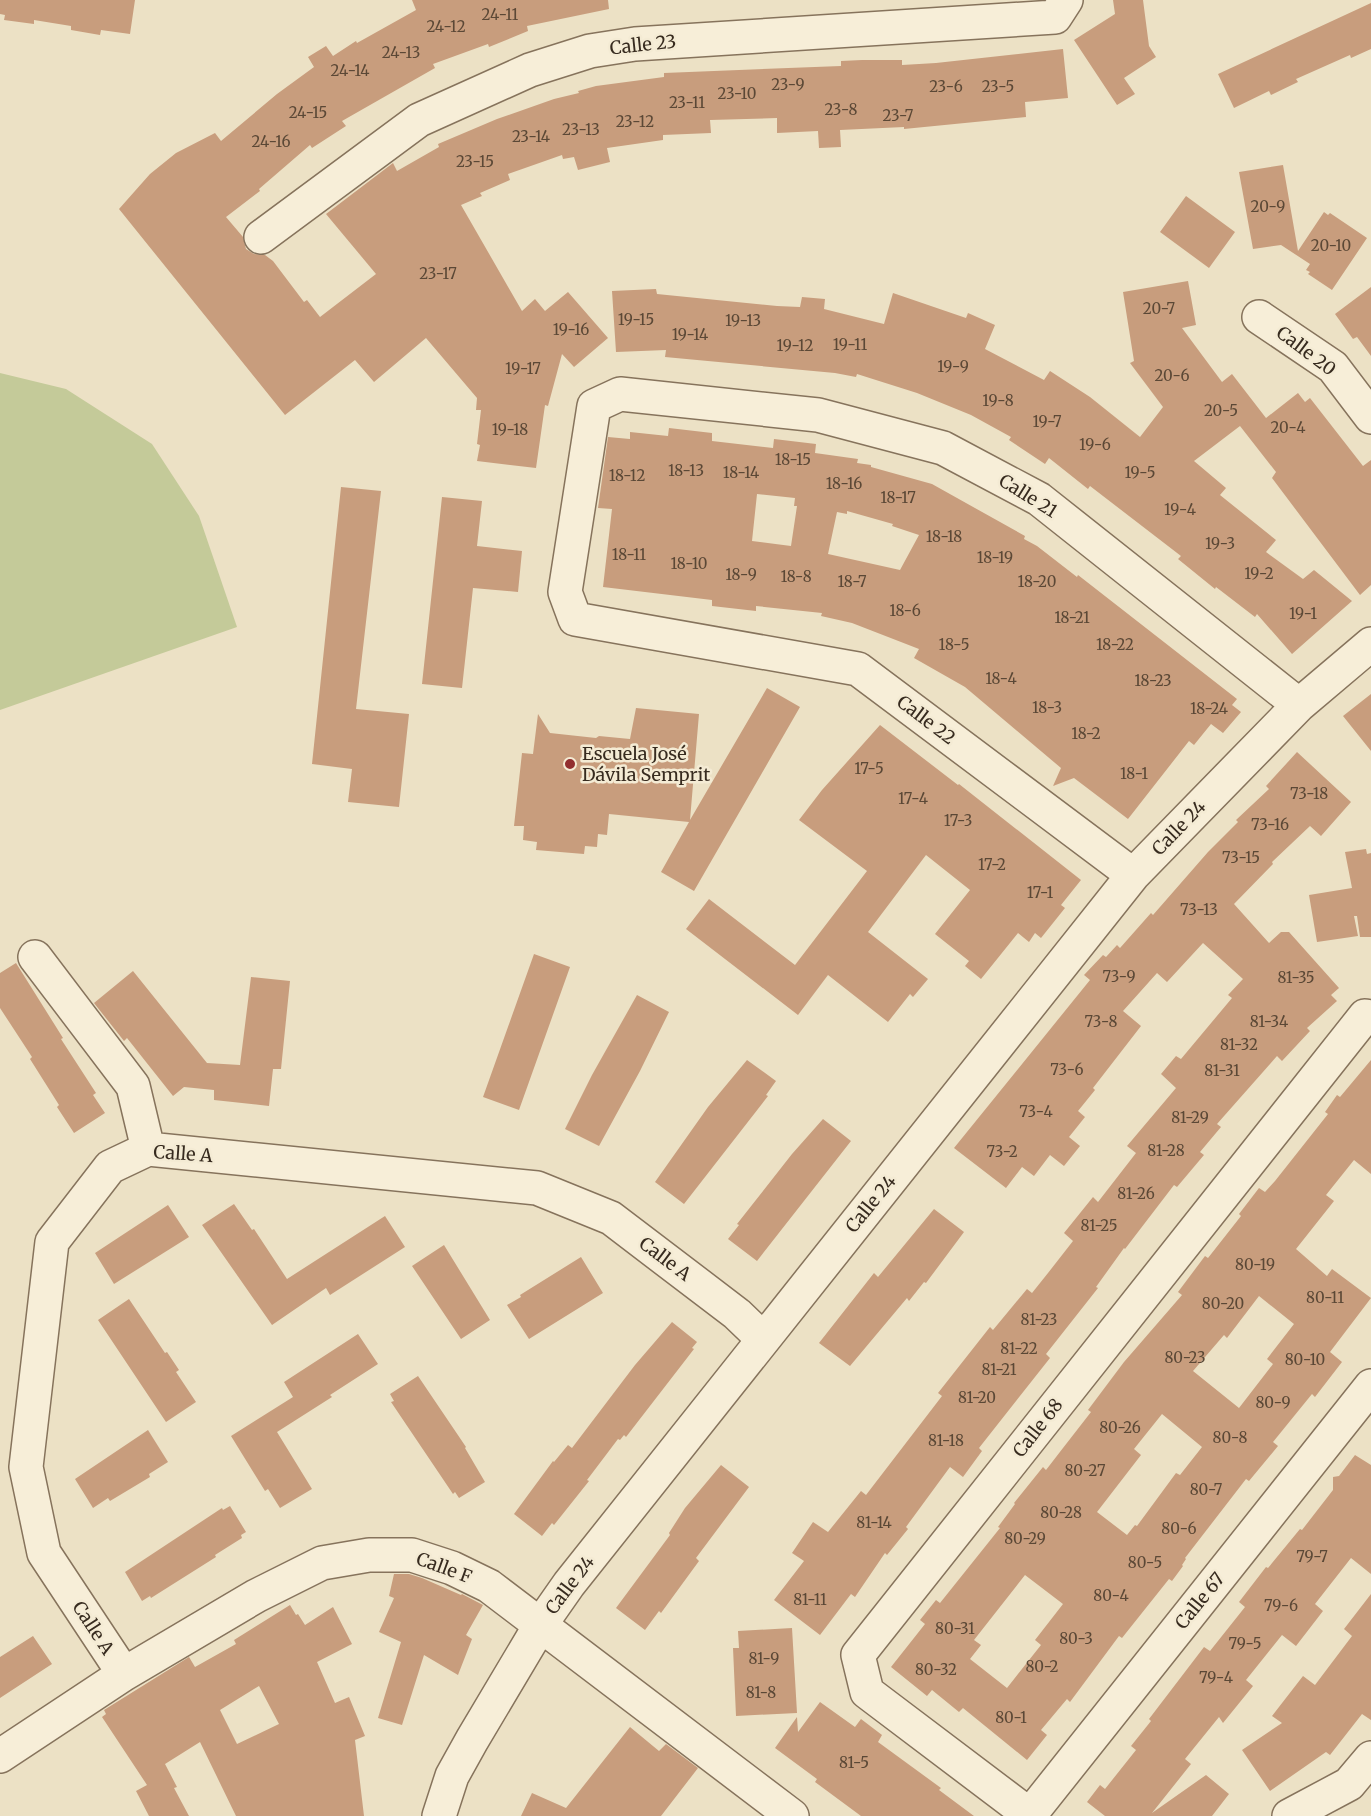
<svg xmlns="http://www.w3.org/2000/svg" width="1371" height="1816" font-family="Merriweather,serif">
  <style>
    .green { fill: #c4ca99 }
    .building { fill: #c89d7d; fill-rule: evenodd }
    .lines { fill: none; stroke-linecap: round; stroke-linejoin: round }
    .minor-casing { stroke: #86735c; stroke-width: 36 }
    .minor { stroke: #f7eed8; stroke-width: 33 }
    .poi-dot { fill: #922f2f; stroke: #f4ebd4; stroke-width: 2 }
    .labels { text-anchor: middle; stroke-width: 5; stroke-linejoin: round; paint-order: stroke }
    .number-label { font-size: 15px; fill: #5b4836 }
    .street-label { font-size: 18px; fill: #372b1f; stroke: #f4ebd4 }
    .poi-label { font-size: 18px; fill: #372b1f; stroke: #f4ebd4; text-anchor: start }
  </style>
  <rect width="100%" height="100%" fill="#ece1c5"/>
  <path class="green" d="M0 373 66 389 152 444 199 516 237 627 0 710Z"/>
  <path class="building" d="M0 0H135L130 34 101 30 100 35 71 30V26L34 20V24L4 20 5 15 0 14Z
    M412 0H608L609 9 527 26 528 31 489 47 488 44 433 64 435 68 342 121 346 126 312 148 310 145 259 189 260 191 226 217 243 237 246 249 254 254 265 255 273 261 304 302 307 300 320 317 376 274 326 214 393 163 397 171 439 147 438 144 497 119 554 99 579 93 578 91 596 86 664 77V73L841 66V61L862 60H902V65L936 63 1063 49 1068 98 1025 102 1026 117 904 129V127L840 130 841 147 819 148 818 131 777 133V118L710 120 711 133 663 135V140L607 148 610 162 578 170 574 157 563 159 562 155 508 174 510 180 480 193 482 196 461 205 522 311 535 299 545 311 568 292 608 338 574 367 562 354 548 406 545 405 536 468 477 461 480 445 477 444 481 410H476L477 398 426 338 374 382 355 360 285 415 119 209 150 174 176 153 215 133 221 141 277 94 314 67 308 57 326 46 333 56 356 41 357 43 416 10Z
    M1113 0H1143L1149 46 1156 57 1124 78 1135 94 1117 105 1074 40 1115 14Z
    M1371 3V49L1351 58 1350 55 1296 79 1298 82 1271 95 1269 91 1234 108 1218 74Z
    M1283 165 1298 251 1324 212 1328 215 1330 213 1367 238 1332 290 1308 274 1310 272 1306 270 1310 264 1281 245 1253 249 1239 172Z
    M1186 196 1235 232 1209 268 1160 232Z
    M1188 281 1196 325 1182 328 1222 382 1232 374 1266 418 1298 393 1305 402 1310 398 1363 466 1371 460V585L1360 595 1272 478 1276 472 1240 426 1194 461 1226 488 1220 495 1276 540 1266 552 1303 579 1314 570 1352 601 1292 654 1257 614 1255 617 1216 587 1215 589 1178 559 1181 556 1090 486 1088 489 1049 458 1045 464 1009 440 1011 437 971 415 917 393 857 374 856 377 835 373 665 357 666 350 616 352 612 291 656 289 657 294 777 306 800 307 802 297 825 299 824 309 884 324 893 293 966 318 968 313 995 325 985 349 1044 380 1050 371 1090 397 1140 437 1163 407 1130 363 1134 361 1123 292Z
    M1371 287V356L1357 337 1353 339 1335 314Z
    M669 428 712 433V441L773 448 774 439 816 444 815 453 858 459 857 463 871 465V467L932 484 1025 536 1024 539 1037 546 1077 577 1078 575 1237 699 1232 705 1241 712 1223 733 1211 724 1194 745 1189 741 1128 819 1074 778 1053 786 1061 768 965 687 914 658 919 649 852 623 821 616 822 613 756 606V611L712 606V600L603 587 612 509 598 508 608 437 630 439V432L668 436ZM757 494 795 498 794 506H797L791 546 752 541ZM847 511 893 524 892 526 919 535 900 570 828 554 837 512 847 514Z
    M341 487 381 491 356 709 409 714 399 807 348 802 352 769 312 764Z
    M442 497 482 501 477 546 522 551 518 592 473 588 462 688 422 684Z
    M767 688 800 707 694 891 661 872 689 822 609 814 607 835 598 834 597 847 585 846 584 854 536 850 537 842 523 840 524 826H514L522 753 533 754 538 714 550 733 596 738 599 736 630 739 636 708 699 714 690 820Z
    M1371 694V751L1343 716Z
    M880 725 958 785 959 784 1081 880 1061 905 1065 908 1041 938 1035 933 1029 942 1018 933 981 979 965 966 969 961 935 934 970 890 926 855 868 932 928 979 913 997 910 994 888 1022 828 975 798 1015 686 929 709 899 795 965 867 871 799 820 822 790Z
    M1297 752 1351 802 1321 836 1310 826 1272 862 1273 864 1234 904 1269 943 1281 932H1289L1339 988 1331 995 1337 1001 1307 1028 1310 1031 1282 1061 1277 1056 1217 1124 1221 1127 1200 1152 1204 1155 1177 1187 1174 1185 1125 1249 1124 1248 1096 1287 1098 1288 1046 1354 1050 1358 979 1448 982 1451 963 1477 950 1467 906 1527 908 1529 887 1555 885 1553 855 1597 851 1594 820 1635 774 1600 804 1561 792 1553 813 1522 828 1532 861 1491 866 1495 942 1396 938 1393 990 1327 993 1330 1027 1289 1032 1293 1048 1273 1073 1241 1064 1233 1093 1197 1098 1202 1136 1153 1127 1146 1176 1088 1161 1074 1176 1056 1181 1059 1232 998 1228 995 1243 979 1203 943 1167 982 1157 973 1123 1011 1141 1026 1093 1088 1095 1090 1078 1111 1085 1117 1069 1137 1080 1146 1064 1166 1050 1155 1034 1176 1022 1167 1006 1188 954 1148 1090 980 1084 975 1103 955 1106 957 1117 945 1120 948 1151 913 1153 915 1208 852 1238 822 1236 820 1269 789 1266 786Z
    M1366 849 1367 854 1371 853V937H1360L1357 916H1354L1358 936 1317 942 1309 895 1352 888 1345 852Z
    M534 954 570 967 519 1110 483 1097Z
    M16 963 63 1038 61 1039 96 1093 93 1095 105 1113 74 1133 57 1107 59 1105 30 1059 32 1057 0 1008V973Z
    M133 971 207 1063 240 1065 251 977 290 981 281 1069H273L269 1106 214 1100V1090L184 1087 173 1096 127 1038 124 1041 94 1003Z
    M637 995 669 1012 640 1071 599 1146 565 1129 592 1075Z
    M747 1060 776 1081 766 1095 768 1096 684 1204 655 1182 708 1107Z
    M1371 1060V1174L1354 1160 1326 1195 1334 1201 1296 1249 1327 1276 1332 1269 1371 1298 1330 1352 1342 1362 1315 1397 1312 1394 1273 1442 1278 1446 1249 1481 1246 1479 1185 1558 1186 1559 1182 1565 1183 1566 1172 1581 1169 1579 1122 1638 1119 1636 1070 1702 1067 1699 1041 1730 1047 1735 1027 1760 963 1708 959 1712 932 1690 927 1696 891 1667 925 1624 920 1620 936 1600 940 1603 1000 1528 998 1527 1015 1504 1014 1503 1043 1467 1046 1470 1063 1448 1091 1412 1088 1410 1124 1362 1182 1295 1178 1292 1205 1256 1208 1258 1241 1216 1239 1214 1259 1188 1265 1192 1275 1181 1328 1114 1325 1112 1337 1095 1340 1097ZM1259 1296 1294 1324 1267 1359 1273 1364 1239 1408 1193 1371 1224 1335 1227 1338ZM1162 1414 1202 1447 1180 1475 1176 1473 1137 1526 1135 1525 1127 1535 1097 1512 1141 1455 1134 1449ZM1025 1575 1063 1604 1035 1640 1041 1645 1007 1688 970 1659 981 1645 974 1640Z
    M823 1119 851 1141 757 1261 728 1239 739 1225 737 1224 792 1154Z
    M234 1204 252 1230 254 1229 287 1279 385 1216 405 1247 330 1295 326 1288 272 1325 202 1225Z
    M168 1205 189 1237 114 1284 95 1253Z
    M934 1209 964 1232 926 1283 924 1282 909 1301 907 1298 850 1366 819 1343 874 1273 878 1277Z
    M444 1245 490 1320 461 1339 412 1266Z
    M581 1257 603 1293 529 1339 507 1305 521 1297 520 1295Z
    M129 1299 165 1353 167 1352 179 1370 176 1372 196 1402 166 1422 98 1320Z
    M672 1322 697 1342 692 1348 694 1349 626 1437 624 1435 620 1440 618 1439 587 1480 589 1481 554 1525 552 1523 542 1536 514 1514 553 1461 554 1462 568 1445 572 1448 635 1365Z
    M358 1334 378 1364 330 1395 332 1397 277 1432 312 1489 280 1508 268 1489 265 1491 231 1436 293 1397 284 1382Z
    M418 1376 466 1447 465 1448 485 1482 459 1498 455 1492 453 1494 391 1402 394 1401 390 1394Z
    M148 1430 168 1462 149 1474 150 1477 110 1501 108 1498 93 1508 75 1479Z
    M1355 1455 1371 1465V1574L1351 1558 1315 1604 1323 1611 1296 1646 1282 1635 1246 1680 1253 1686 1223 1723 1219 1717 1185 1759 1191 1764 1152 1813 1206 1775 1229 1794 1212 1816H1105L1087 1802 1100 1785 1105 1789 1136 1750 1131 1746 1151 1721 1149 1719 1204 1647 1210 1651 1245 1607 1239 1602 1266 1567 1268 1568 1300 1529 1302 1530 1333 1490V1477L1339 1476Z
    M721 1465 749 1487 696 1558 699 1561 661 1613 659 1611 645 1630 616 1608 670 1535 669 1533 685 1508Z
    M230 1506 246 1532 241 1535 242 1538 215 1555 216 1557 151 1598 150 1596 142 1601 125 1572 222 1508 223 1510Z
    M394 1574H409L422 1578 461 1595 462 1594 483 1605 466 1635 472 1639 458 1675 424 1655 402 1725 378 1718 401 1642 379 1632 394 1598 389 1596Z
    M1371 1594V1720L1362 1714 1330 1755 1326 1752 1270 1791 1242 1750 1282 1723 1272 1716 1303 1676 1315 1685 1352 1636 1344 1629Z
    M290 1605 296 1615 298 1614 305 1625 333 1607 352 1644 317 1662 335 1703 349 1697 365 1736 355 1740 364 1816H236L200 1742 165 1764 177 1787 174 1788 189 1816H149L136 1791 147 1785 102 1717 106 1714 104 1710 189 1657 195 1667 236 1644 234 1640ZM259 1686 279 1724 237 1744 220 1710Z
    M792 1628 797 1713 736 1716 733 1648H739L738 1631Z
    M33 1636 52 1664 0 1698V1657Z
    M820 1702 855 1727 861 1719 882 1735 878 1742 941 1788 939 1790 974 1816H861L815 1782 817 1779 775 1748 797 1717 798 1732Z
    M630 1727 659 1751 666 1744 698 1768 661 1816H521L532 1793 566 1808Z"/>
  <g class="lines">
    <g class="minor-casing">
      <path id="minor" d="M261 237 419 120 530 70 590 51 635 44 1055 17 1066 0
        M1259 317 1333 367 1371 417
        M1133 875 858 669 575 619 565 592 594 406 620 394 818 415 943 448 1039 499 1299 705
        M35 957 133 1086 148 1149
        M124 1674 44 1553 26 1467 52 1242 110 1167 148 1149 537 1188 611 1218 737 1314 763 1339
        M0 1756 124 1674 256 1596 322 1563 369 1555H412L452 1568 489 1586 792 1816
        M439 1816 452 1776 472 1740 541 1624 569 1584 1133 875 1299 705 1371 644
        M1029 1816 1371 1386
        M1031 1816 867 1692 858 1655 1365 1016 1371 1017
        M1289 1816 1349 1784 1371 1758"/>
    </g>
    <use href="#minor" class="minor"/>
  </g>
  <circle class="poi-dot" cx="570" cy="764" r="6"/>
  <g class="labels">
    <g class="number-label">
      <text x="500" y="20">24-11</text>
      <text x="446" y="32">24-12</text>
      <text x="401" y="58">24-13</text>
      <text x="350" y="76">24-14</text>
      <text x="788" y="90">23-9</text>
      <text x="946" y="92">23-6</text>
      <text x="998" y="92">23-5</text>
      <text x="737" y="99">23-10</text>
      <text x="687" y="108">23-11</text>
      <text x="841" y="115">23-8</text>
      <text x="308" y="118">24-15</text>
      <text x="898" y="121">23-7</text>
      <text x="635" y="127">23-12</text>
      <text x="581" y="135">23-13</text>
      <text x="531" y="142">23-14</text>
      <text x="271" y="147">24-16</text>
      <text x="475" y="167">23-15</text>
      <text x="1268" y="212">20-9</text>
      <text x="1331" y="251">20-10</text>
      <text x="438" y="279">23-17</text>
      <text x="1159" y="314">20-7</text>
      <text x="636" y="325">19-15</text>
      <text x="743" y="326">19-13</text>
      <text x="571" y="335">19-16</text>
      <text x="690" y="340">19-14</text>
      <text x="850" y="350">19-11</text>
      <text x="795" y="351">19-12</text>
      <text x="953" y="372">19-9</text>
      <text x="523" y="374">19-17</text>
      <text x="1172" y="381">20-6</text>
      <text x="998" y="406">19-8</text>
      <text x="1221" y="416">20-5</text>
      <text x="1047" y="427">19-7</text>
      <text x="1288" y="433">20-4</text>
      <text x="510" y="435">19-18</text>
      <text x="1095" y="450">19-6</text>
      <text x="793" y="465">18-15</text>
      <text x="686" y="476">18-13</text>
      <text x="741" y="478">18-14</text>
      <text x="1140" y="478">19-5</text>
      <text x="627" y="481">18-12</text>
      <text x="844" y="489">18-16</text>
      <text x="898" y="503">18-17</text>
      <text x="1180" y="515">19-4</text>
      <text x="944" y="542">18-18</text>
      <text x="1220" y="549">19-3</text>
      <text x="629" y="560">18-11</text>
      <text x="995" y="563">18-19</text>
      <text x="689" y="569">18-10</text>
      <text x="1259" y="579">19-2</text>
      <text x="741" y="580">18-9</text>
      <text x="796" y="582">18-8</text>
      <text x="852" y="587">18-7</text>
      <text x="1037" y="587">18-20</text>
      <text x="905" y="616">18-6</text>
      <text x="1303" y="619">19-1</text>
      <text x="1072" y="623">18-21</text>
      <text x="954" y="650">18-5</text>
      <text x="1115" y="650">18-22</text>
      <text x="1001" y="684">18-4</text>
      <text x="1153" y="686">18-23</text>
      <text x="1047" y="713">18-3</text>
      <text x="1209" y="714">18-24</text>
      <text x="1086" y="739">18-2</text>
      <text x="869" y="774">17-5</text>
      <text x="1134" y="779">18-1</text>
      <text x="1309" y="799">73-18</text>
      <text x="913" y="804">17-4</text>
      <text x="958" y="826">17-3</text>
      <text x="1270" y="830">73-16</text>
      <text x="1241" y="863">73-15</text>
      <text x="992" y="870">17-2</text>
      <text x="1040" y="898">17-1</text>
      <text x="1199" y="915">73-13</text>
      <text x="1119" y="982">73-9</text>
      <text x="1296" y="983">81-35</text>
      <text x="1101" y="1027">73-8</text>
      <text x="1269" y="1027">81-34</text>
      <text x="1239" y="1050">81-32</text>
      <text x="1067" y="1075">73-6</text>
      <text x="1222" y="1076">81-31</text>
      <text x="1036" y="1117">73-4</text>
      <text x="1190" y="1123">81-29</text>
      <text x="1166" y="1156">81-28</text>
      <text x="1002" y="1157">73-2</text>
      <text x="1136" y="1199">81-26</text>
      <text x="1099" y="1231">81-25</text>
      <text x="1255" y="1270">80-19</text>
      <text x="1325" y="1303">80-11</text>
      <text x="1223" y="1309">80-20</text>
      <text x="1039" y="1325">81-23</text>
      <text x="1019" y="1354">81-22</text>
      <text x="1185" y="1363">80-23</text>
      <text x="1305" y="1365">80-10</text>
      <text x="999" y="1375">81-21</text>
      <text x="977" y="1403">81-20</text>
      <text x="1273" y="1408">80-9</text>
      <text x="1120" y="1433">80-26</text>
      <text x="1230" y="1443">80-8</text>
      <text x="946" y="1446">81-18</text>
      <text x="1085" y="1476">80-27</text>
      <text x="1206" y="1495">80-7</text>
      <text x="1061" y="1518">80-28</text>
      <text x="874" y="1528">81-14</text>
      <text x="1179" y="1534">80-6</text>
      <text x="1025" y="1544">80-29</text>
      <text x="1312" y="1562">79-7</text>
      <text x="1145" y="1568">80-5</text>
      <text x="1111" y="1601">80-4</text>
      <text x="810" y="1605">81-11</text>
      <text x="1281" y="1611">79-6</text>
      <text x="955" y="1634">80-31</text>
      <text x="1076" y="1644">80-3</text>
      <text x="1245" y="1649">79-5</text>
      <text x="764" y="1664">81-9</text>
      <text x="1042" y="1672">80-2</text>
      <text x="936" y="1675">80-32</text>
      <text x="1216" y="1683">79-4</text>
      <text x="761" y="1698">81-8</text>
      <text x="1011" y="1723">80-1</text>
      <text x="854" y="1768">81-5</text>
    </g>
    <g class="street-label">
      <text transform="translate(643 45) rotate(-6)" y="6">Calle 23</text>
      <text transform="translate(1306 351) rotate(37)" y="6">Calle 20</text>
      <text transform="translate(1028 496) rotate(32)" y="6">Calle 21</text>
      <text transform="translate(926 720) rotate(37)" y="6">Calle 22</text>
      <text transform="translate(1179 828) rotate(-46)" y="6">Calle 24</text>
      <text transform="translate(183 1154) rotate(4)" y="6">Calle A</text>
      <text transform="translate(871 1204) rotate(-51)" y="6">Calle 24</text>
      <text transform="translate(665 1259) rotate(37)" y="6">Calle A</text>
      <text transform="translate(1038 1428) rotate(-52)" y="6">Calle 68</text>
      <text transform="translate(444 1568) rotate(20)" y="6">Calle F</text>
      <text transform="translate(570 1585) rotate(-53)" y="6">Calle 24</text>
      <text transform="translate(1200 1601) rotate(-51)" y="6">Calle 67</text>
      <text transform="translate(93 1628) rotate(57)" y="6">Calle A</text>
    </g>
    <g class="poi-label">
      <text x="582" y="760">Escuela José<tspan x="582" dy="21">Dávila Semprit</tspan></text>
    </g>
  </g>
</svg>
